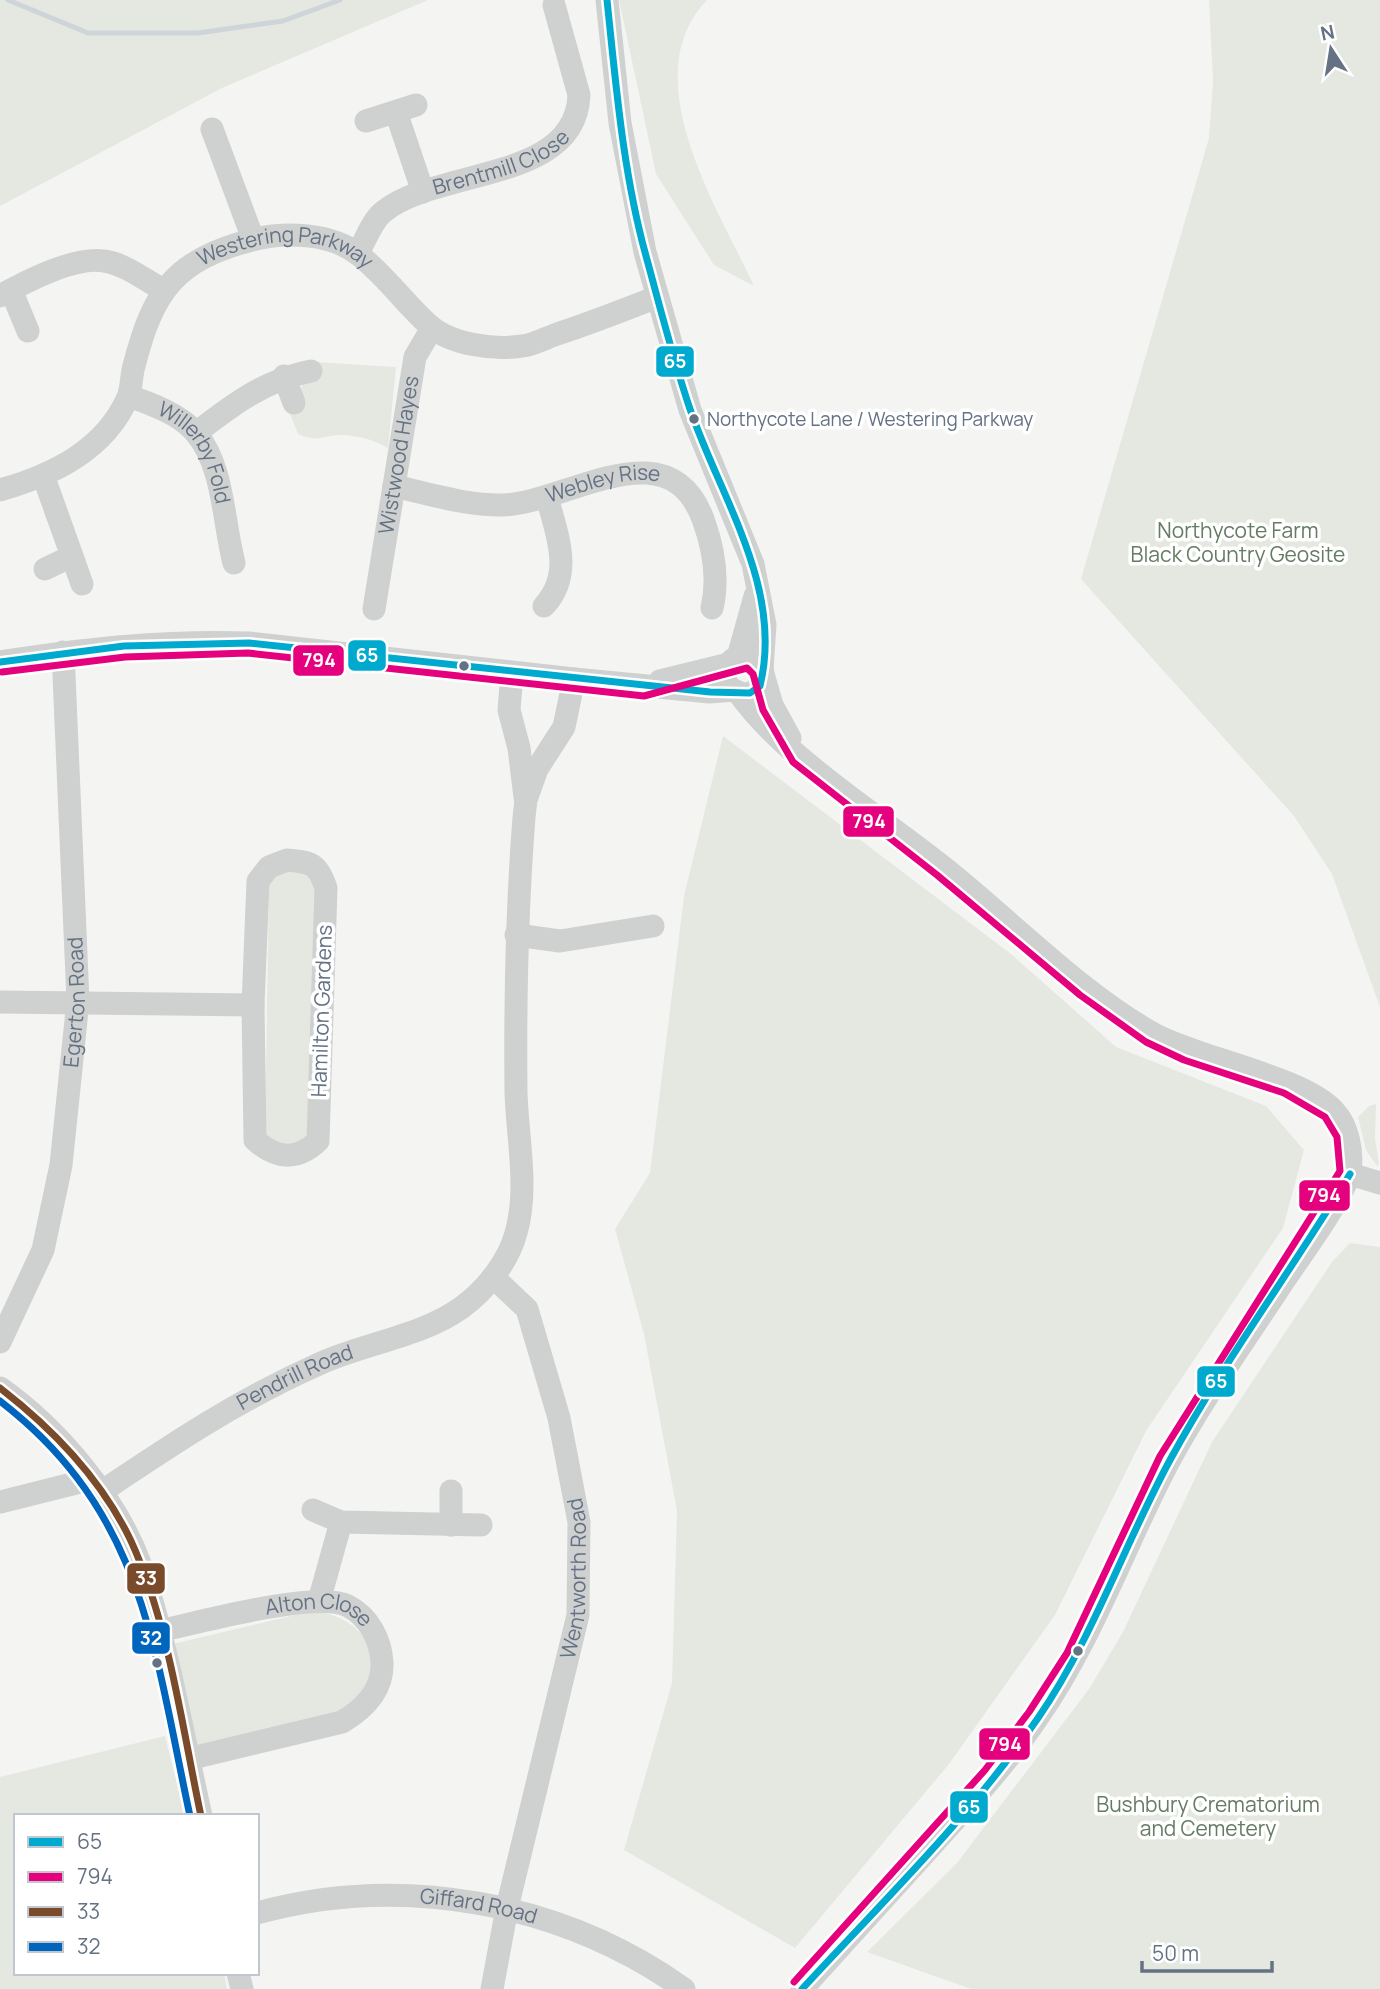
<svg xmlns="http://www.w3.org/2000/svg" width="1380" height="1989" font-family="Manrope,sans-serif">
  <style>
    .green { fill: #e4e8e1 }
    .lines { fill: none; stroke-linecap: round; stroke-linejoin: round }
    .stream { stroke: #ced5d9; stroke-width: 5 }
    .minor { stroke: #cfd0d0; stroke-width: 23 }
    .bus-1-casing { stroke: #fff; stroke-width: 12 }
    .bus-2-casing { stroke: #fff; stroke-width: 12 }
    .bus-3-casing { stroke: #fff; stroke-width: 12 }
    .bus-4-casing { stroke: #fff; stroke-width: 12 }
    .bus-1 { stroke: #00a9ce; stroke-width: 7 }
    .bus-2 { stroke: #e5007d; stroke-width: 7 }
    .bus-3 { stroke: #7a4b2a; stroke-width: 7 }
    .bus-4 { stroke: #0065bd; stroke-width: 7 }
    .bus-dot { fill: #647284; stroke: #fff; stroke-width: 2.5 }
    .labels { text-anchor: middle; stroke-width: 7; stroke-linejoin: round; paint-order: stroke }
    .bus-label { font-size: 19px; fill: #647284; stroke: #fff; text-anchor: start }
    .street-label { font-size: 21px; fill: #647284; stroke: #fff }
    .park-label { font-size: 21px; fill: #657b63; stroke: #fff }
    .line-badge { stroke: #fff; stroke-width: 2.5 }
    .badge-label { font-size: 19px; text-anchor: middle; font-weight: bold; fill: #fff }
  </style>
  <rect width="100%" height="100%" fill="#f4f5f3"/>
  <path class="green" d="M0 0H428L222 88 0 206Z
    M619 0H707C633 77 718 208 754 286L714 265 656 174Z
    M1209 0H1380V1007L1332 874 1294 816 1081 579 1209 138 1213 81Z
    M316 362 396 367 388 448C374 440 357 435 340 435 320 436 319 443 298 434L286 404 300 399 302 382 321 377Z
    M723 736 1011 954 1116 1047 1266 1106 1304 1150 1283 1228 1146 1431 1055 1615 949 1764 795 1948 624 1850 672 1683 677 1511 644 1334 615 1229 650 1173 684 896Z
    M289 871 309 872 317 882 311 1134 303 1144H274L265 1135 269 881 276 873Z
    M1376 1104 1375 1139 1379 1164 1377 1166 1366 1150 1358 1117 1369 1106Z
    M1350 1243 1380 1247V1989H971L867 1952 957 1863 1089 1689 1123 1632 1212 1442 1332 1262Z
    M312 1611C377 1618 395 1678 337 1714L196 1749 173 1644Z
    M165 1736 185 1816H16V1973H224L227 1989H0V1777Z"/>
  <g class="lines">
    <path class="stream" d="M8 0 88 33H198L283 21 340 0"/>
    <g class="minor">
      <path d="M607 0 620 123 645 252 690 410 753 564 765 625 762 669"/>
      <path d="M396 112 423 192"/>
      <path d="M366 121 416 105"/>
      <path d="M212 129 253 239"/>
      <path id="s1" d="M358 253C365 241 372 221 383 212 436 168 576 183 579 95L554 5"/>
      <path d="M11 290 28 331"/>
      <path d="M0 296C25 282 75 256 104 261 125 264 145 280 163 290"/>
      <path d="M284 376 294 403"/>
      <path id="s2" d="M129 396C151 404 180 414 196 433 224 467 223 521 234 563"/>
      <path d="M196 433C232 405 265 380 311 371"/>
      <path d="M43 475 82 584"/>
      <path id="s3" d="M394 486C430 494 467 506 504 505 569 502 668 426 703 519 714 549 719 578 712 608"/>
      <path id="s4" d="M0 490C53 475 105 450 128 397 132 388 131 375 134 366 153 291 175 260 252 240 284 231 332 233 359 255 386 276 405 304 430 326 452 345 495 350 522 346 533 345 546 338 557 334 591 323 624 310 657 297"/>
      <path d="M45 569 70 557"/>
      <path d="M544 606C574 574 557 535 547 497"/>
      <path id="s5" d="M374 609 415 357 432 328"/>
      <circle cx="744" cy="675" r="19"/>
      <path d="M738 657 755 596"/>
      <path d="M0 662C84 649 164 640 249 643L574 679 710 692 734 690"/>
      <path d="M512 673 509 710 519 748 525 797"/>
      <path d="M763 674 772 705 790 738"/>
      <path d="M660 681 729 664"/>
      <path d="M738 692C782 756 881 817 943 867 1009 919 1081 994 1154 1034 1200 1059 1305 1077 1335 1112 1348 1126 1353 1152 1350 1171 1346 1194 1300 1257 1285 1279 1246 1339 1203 1398 1169 1461 1124 1546 1093 1638 1038 1717 1008 1762 971 1802 935 1842 891 1891 846 1940 802 1989"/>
      <path d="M287 860C312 862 318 864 326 888L318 1141C297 1161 276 1159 255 1140L253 1005 258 881 269 867Z"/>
      <path d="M516 935 560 941 653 926"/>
      <path d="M0 1002 253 1005"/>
      <path d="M1350 1174 1380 1183"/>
      <path id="s6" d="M0 1342 43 1250 61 1165 78 1001 63 652"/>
      <path d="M0 1388C58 1429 117 1499 141 1566 167 1643 183 1736 201 1816"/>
      <path id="s7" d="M101 1492C174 1443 238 1400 319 1364 365 1343 420 1337 461 1308 486 1290 508 1262 516 1233 529 1188 517 1137 516 1091 515 999 517 908 524 817L526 800 537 769 564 727 574 679"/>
      <path d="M0 1502 92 1479"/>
      <path d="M313 1510 341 1522 481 1525"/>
      <path d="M451 1525V1491"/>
      <path d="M319 1601 341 1522"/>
      <path id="s8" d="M159 1631C197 1623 316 1590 348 1606 369 1617 381 1640 382 1663 383 1691 364 1709 342 1722L188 1759"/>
      <path id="s9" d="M257 1913C402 1873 562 1902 684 1989"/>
      <path d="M238 1973 242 1989"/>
      <path id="s10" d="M492 1989 507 1908 578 1615 579 1522 559 1418 527 1309 493 1277"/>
    </g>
    <g class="bus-1-casing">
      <path id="bus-1" d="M0 662 124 646 249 643 710 692 750 693 760 686C784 588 720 497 690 409 673 359 660 307 646 256 623 173 616 85 607 0
        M802 1989C883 1901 970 1817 1038 1718 1093 1638 1124 1545 1170 1460 1224 1361 1292 1270 1350 1174"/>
    </g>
    <g class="bus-2-casing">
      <path id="bus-2" d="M2 672 125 657 248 653 644 696 747 668 753 674 763 710 793 762 937 875 1080 995 1146 1042 1184 1060 1284 1093 1325 1117 1337 1137 1340 1171 1160 1456 1067 1653 1029 1712 985 1770 794 1982"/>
    </g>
    <g class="bus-3-casing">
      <path id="bus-3" d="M0 1388C53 1429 102 1480 131 1541 169 1624 182 1727 201 1816"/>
    </g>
    <g class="bus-4-casing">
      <path id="bus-4" d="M0 1401C145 1513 154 1650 190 1816"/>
    </g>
    <use href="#bus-1" class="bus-1"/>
    <use href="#bus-2" class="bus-2"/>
    <use href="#bus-3" class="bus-3"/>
    <use href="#bus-4" class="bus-4"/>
  </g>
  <g class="bus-dot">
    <circle cx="694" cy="419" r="6"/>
    <circle cx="464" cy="666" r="6"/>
    <circle cx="1078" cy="1651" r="6"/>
    <circle cx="157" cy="1663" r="6"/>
  </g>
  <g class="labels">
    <g class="bus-label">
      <text x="707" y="426">Northycote Lane / Westering Parkway</text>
    </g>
    <g class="street-label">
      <text dy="7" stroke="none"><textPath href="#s1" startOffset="177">Brentmill Close</textPath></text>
      <text dy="7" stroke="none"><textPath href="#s4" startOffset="415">Westering Parkway</textPath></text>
      <text dy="7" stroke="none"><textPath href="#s5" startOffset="156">Wistwood Hayes</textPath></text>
      <text dy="7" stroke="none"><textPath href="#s2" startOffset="93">Willerby Fold</textPath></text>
      <text dy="7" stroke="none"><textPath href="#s3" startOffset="214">Webley Rise</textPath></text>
      <text dy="7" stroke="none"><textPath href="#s6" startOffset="352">Egerton Road</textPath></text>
      <text transform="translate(322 1011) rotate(-88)" y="7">Hamilton Gardens</text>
      <text dy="7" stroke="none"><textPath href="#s7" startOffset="226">Pendrill Road</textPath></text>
      <text dy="7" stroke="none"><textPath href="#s10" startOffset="420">Wentworth Road</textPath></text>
      <text dy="7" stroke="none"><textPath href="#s8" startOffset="164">Alton Close</textPath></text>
      <text dy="7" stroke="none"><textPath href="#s9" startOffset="224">Giffard Road</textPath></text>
    </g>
    <g class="park-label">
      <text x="1238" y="538">Northycote Farm<tspan x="1238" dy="24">Black Country Geosite</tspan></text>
      <text x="1208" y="1812">Bushbury Crematorium<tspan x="1208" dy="24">and Cemetery</tspan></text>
    </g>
  </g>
  <g class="line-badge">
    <rect x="655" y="345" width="40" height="33" rx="7" fill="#00a9ce"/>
    <rect x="347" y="639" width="40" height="33" rx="7" fill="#00a9ce"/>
    <rect x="292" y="644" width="53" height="33" rx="7" fill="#e5007d"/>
    <rect x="842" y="805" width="53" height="33" rx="7" fill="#e5007d"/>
    <rect x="1298" y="1179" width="53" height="33" rx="7" fill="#e5007d"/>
    <rect x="1196" y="1365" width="40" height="33" rx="7" fill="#00a9ce"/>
    <rect x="126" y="1562" width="40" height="33" rx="7" fill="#7a4b2a"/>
    <rect x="131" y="1621" width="40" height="34" rx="7" fill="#0065bd"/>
    <rect x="978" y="1727" width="53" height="34" rx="7" fill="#e5007d"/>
    <rect x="949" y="1790" width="40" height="34" rx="7" fill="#00a9ce"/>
  </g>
  <g class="badge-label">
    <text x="675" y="368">65</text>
    <text x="367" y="662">65</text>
    <text x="319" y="667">794</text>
    <text x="869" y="828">794</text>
    <text x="1324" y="1202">794</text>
    <text x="1216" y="1388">65</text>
    <text x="146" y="1585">33</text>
    <text x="151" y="1645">32</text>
    <text x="1005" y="1751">794</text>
    <text x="969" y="1814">65</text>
  </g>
  <rect x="14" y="1814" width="245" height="161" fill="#ffffff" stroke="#c1c7ce" stroke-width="2"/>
  <rect x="28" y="1837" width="35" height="10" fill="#00a9ce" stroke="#c1c7ce" stroke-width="2"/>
  <text x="77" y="1849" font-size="21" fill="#647284">65</text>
  <rect x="28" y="1872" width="35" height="10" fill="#e5007d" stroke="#c1c7ce" stroke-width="2"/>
  <text x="77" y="1884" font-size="21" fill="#647284">794</text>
  <rect x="28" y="1907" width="35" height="10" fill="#7a4b2a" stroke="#c1c7ce" stroke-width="2"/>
  <text x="77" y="1919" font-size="21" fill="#647284">33</text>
  <rect x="28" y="1942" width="35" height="10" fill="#0065bd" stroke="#c1c7ce" stroke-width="2"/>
  <text x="77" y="1954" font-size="21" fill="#647284">32</text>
  <g transform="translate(1331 49) rotate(348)" stroke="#ffffff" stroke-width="5" paint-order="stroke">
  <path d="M0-5L12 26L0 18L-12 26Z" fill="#647284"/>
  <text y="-10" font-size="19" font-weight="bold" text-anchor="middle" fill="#647284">N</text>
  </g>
  <path d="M1142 1961v10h130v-10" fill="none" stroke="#647284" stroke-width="3.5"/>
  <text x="1152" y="1961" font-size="21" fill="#647284" stroke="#ffffff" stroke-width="5" paint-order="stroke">50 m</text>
</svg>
